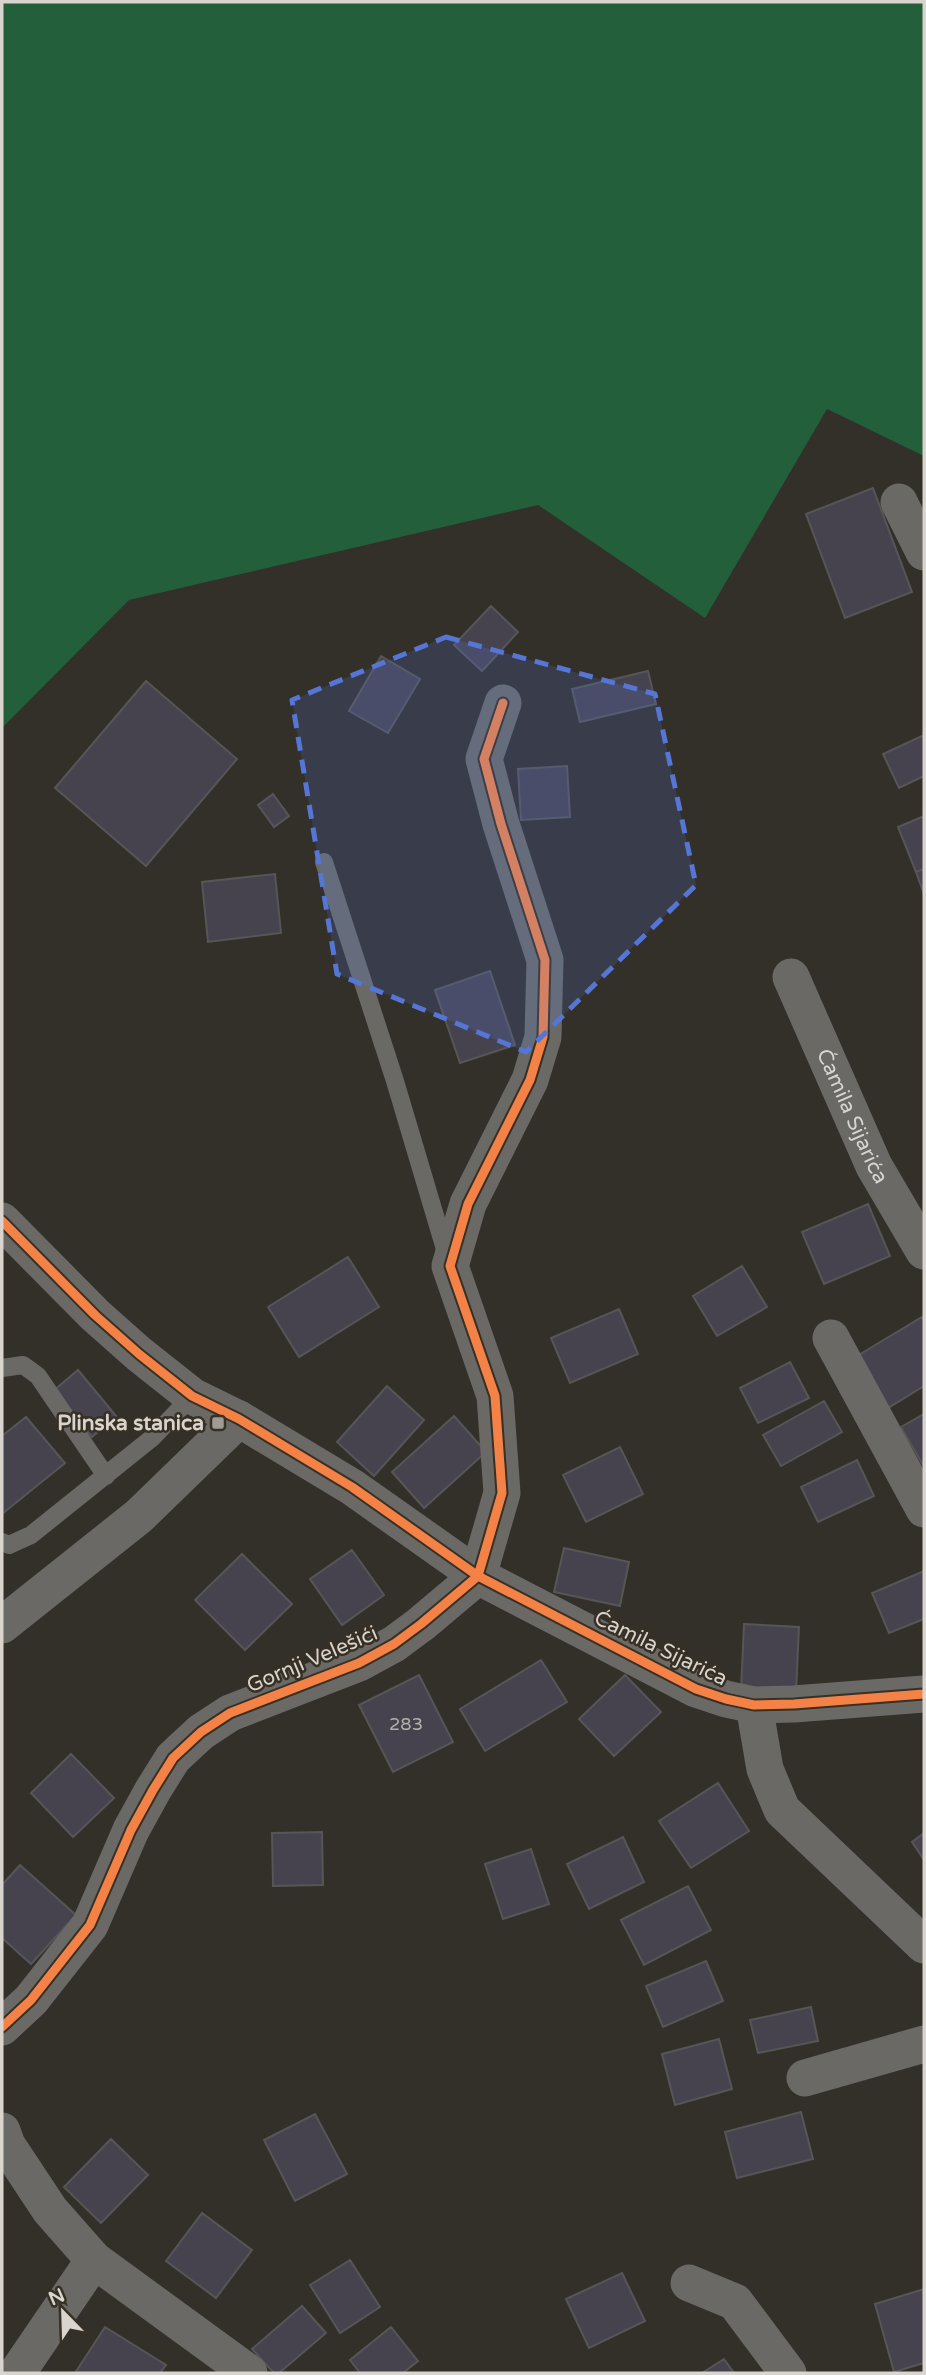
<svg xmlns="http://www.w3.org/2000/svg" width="926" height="2375" font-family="'Varela Round',sans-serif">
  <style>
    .forest { fill: #235f3a }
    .building { fill: #46434f; stroke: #575656; stroke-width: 2 }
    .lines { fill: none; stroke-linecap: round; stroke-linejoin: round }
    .service { stroke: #6a6966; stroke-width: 18 }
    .minor { stroke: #6a6966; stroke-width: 37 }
    .cycleway-casing { stroke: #373025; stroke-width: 13 }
    .cycleway { stroke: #f48246; stroke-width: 9 }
    .marked { fill: #5576d5; fill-opacity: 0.2; stroke: #5576d5; stroke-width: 5; stroke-dasharray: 14 9; stroke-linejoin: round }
    .poi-dot { fill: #9f9a94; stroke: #373025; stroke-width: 2.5 }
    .labels { text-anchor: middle; stroke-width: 5; stroke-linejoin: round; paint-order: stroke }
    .number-label { font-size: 18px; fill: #b4b0ae }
    .street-label { font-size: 21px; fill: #d9d4ce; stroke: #373025 }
    .poi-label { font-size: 21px; font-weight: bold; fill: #d9d4ce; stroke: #373025; text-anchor: end }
  </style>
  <rect width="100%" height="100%" fill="#332f29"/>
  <path class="forest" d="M2 2H924V456L827 409 705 618 538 505 129 600 2 728Z"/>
  <path class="building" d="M873 488 912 592 845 618 806 514Z
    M491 606 518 632 482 671 454 645Z
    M381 656 420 679 388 733 349 711Z
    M648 671 656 704 580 722 572 689Z
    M146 681 237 759 146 866 55 788Z
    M924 735V776L899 788 883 754Z
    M567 766 570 817 521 820 518 769Z
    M273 794 289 816 274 827 258 805Z
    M924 816V869L916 872 898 827Z
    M924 869V894L916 872Z
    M275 874 281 933 208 942 202 882Z
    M490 971 515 1045 460 1063 435 990Z
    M868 1204 890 1256 824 1284 802 1232Z
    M348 1257 379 1307 299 1357 268 1307Z
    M742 1266 767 1307 717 1336 693 1296Z
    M619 1309 638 1354 570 1383 551 1338Z
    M922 1317 924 1322V1386L888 1408 857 1356Z
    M790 1362 809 1398 758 1423 740 1388Z
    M78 1370 116 1416 92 1437 53 1391Z
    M387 1386 424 1420 374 1476 337 1442Z
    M824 1401 842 1432 781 1466 763 1435Z
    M924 1414V1465H923L901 1427Z
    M454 1416 486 1452 424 1508 392 1472Z
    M26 1417 65 1463 2 1514V1436Z
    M620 1447 643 1494 586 1522 563 1475Z
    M857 1460 874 1496 818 1522 801 1487Z
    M564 1548 629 1562 620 1606 554 1592Z
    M352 1550 384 1595 342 1625 310 1579Z
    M242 1554 292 1604 245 1650 195 1600Z
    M924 1571V1619L889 1633 872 1593Z
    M744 1624 799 1627 796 1692 741 1690Z
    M541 1660 567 1702 485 1751 460 1709Z
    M419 1675 453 1742 393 1772 359 1705Z
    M625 1675 661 1712 614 1756 579 1719Z
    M71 1754 114 1798 73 1837 31 1793Z
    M718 1783 749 1831 691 1868 659 1821Z
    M322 1832 323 1885 273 1886 272 1833Z
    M924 1833V1860L912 1842Z
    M623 1837 644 1882 589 1909 567 1864Z
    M531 1849 549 1904 503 1919 485 1864Z
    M20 1865 76 1915 31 1964 2 1938V1885Z
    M688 1886 711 1930 644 1965 621 1920Z
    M706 1961 723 2001 663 2027 646 1986Z
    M811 2007 818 2041 758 2053 750 2020Z
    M719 2039 732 2089 675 2105 662 2054Z
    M801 2112 813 2159 737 2178 725 2132Z
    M315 2114 347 2174 295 2201 264 2140Z
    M111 2139 148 2175 101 2223 64 2187Z
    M202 2213 252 2250 216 2298 166 2261Z
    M350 2260 380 2307 340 2333 310 2285Z
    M622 2273 645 2321 589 2348 566 2299Z
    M924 2289V2363L894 2372 875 2304Z
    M302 2306 326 2333 279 2373H274L252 2349Z
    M105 2327 166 2365 160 2373H75Z
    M391 2327 418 2361 403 2373H360L350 2360Z
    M724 2359 734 2373H702Z"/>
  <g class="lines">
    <path class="service" d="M324 862 395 1081 447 1256
      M2 1368 23 1365 38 1376 106 1476
      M2 1542 9 1545 31 1535 152 1438 192 1396"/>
    <g class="minor">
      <path d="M899 502 924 552"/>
      <path id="s1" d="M791 977 874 1166 924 1251"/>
      <path d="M2 1221 95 1315 139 1354 192 1396 239 1419 352 1487 478 1576 642 1661 696 1689 726 1699 754 1705 794 1704 924 1694"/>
      <path d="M831 1338 924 1509"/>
      <path d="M478 1576 502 1493 495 1396 450 1266 468 1204 530 1080 543 1037 545 960 501 824 484 759 503 703"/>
      <path d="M2 1625 139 1516 239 1419"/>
      <path d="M754 1705 765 1769 782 1810 924 1945"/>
      <path d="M2 2027 31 2000 90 1925 131 1830 153 1790 173 1758 201 1732 230 1713 359 1663 394 1644 421 1624 478 1576"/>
      <path d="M805 2078 924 2044"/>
      <path d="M2 2131 7 2145 50 2210 94 2260 249 2373"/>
      <path d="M689 2283 735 2302 788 2373"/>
      <path d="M17 2373 94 2260"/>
    </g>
    <g class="cycleway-casing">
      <path id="cycleway" d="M2 1221 95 1315 139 1354 192 1396 239 1419 352 1487 478 1576 642 1661 696 1689 726 1699 754 1705 794 1704 924 1694
        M478 1576 502 1493 495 1396 450 1266 468 1204 530 1080 543 1037 545 960 501 824 484 759 503 703
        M2 2027 31 2000 90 1925 131 1830 153 1790 173 1758 201 1732 230 1713 359 1663 394 1644 421 1624 478 1576"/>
    </g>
    <use href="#cycleway" class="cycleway"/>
  </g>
  <path class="marked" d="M446 637 655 694 696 885 526 1052 337 974 292 700Z"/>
  <rect class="poi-dot" x="211" y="1416" width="14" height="14" rx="3.5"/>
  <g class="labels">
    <g class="number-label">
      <text x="406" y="1730">283</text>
    </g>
    <g class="street-label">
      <text dy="7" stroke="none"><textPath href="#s1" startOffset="152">Ćamila Sijarića</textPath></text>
      <text transform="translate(661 1648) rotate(26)" y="7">Ćamila Sijarića</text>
      <text transform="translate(312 1659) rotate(-23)" y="7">Gornji Velešići</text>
    </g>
    <g class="poi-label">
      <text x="204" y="1430">Plinska stanica</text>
    </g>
  </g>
  <rect width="926" height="2375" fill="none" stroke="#d9d4ce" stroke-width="7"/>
  <g transform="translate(63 2312) rotate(337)" stroke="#373025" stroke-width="5" paint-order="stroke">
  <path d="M0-5L12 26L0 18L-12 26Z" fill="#d9d4ce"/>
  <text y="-10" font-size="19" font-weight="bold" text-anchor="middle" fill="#d9d4ce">N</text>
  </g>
</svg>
